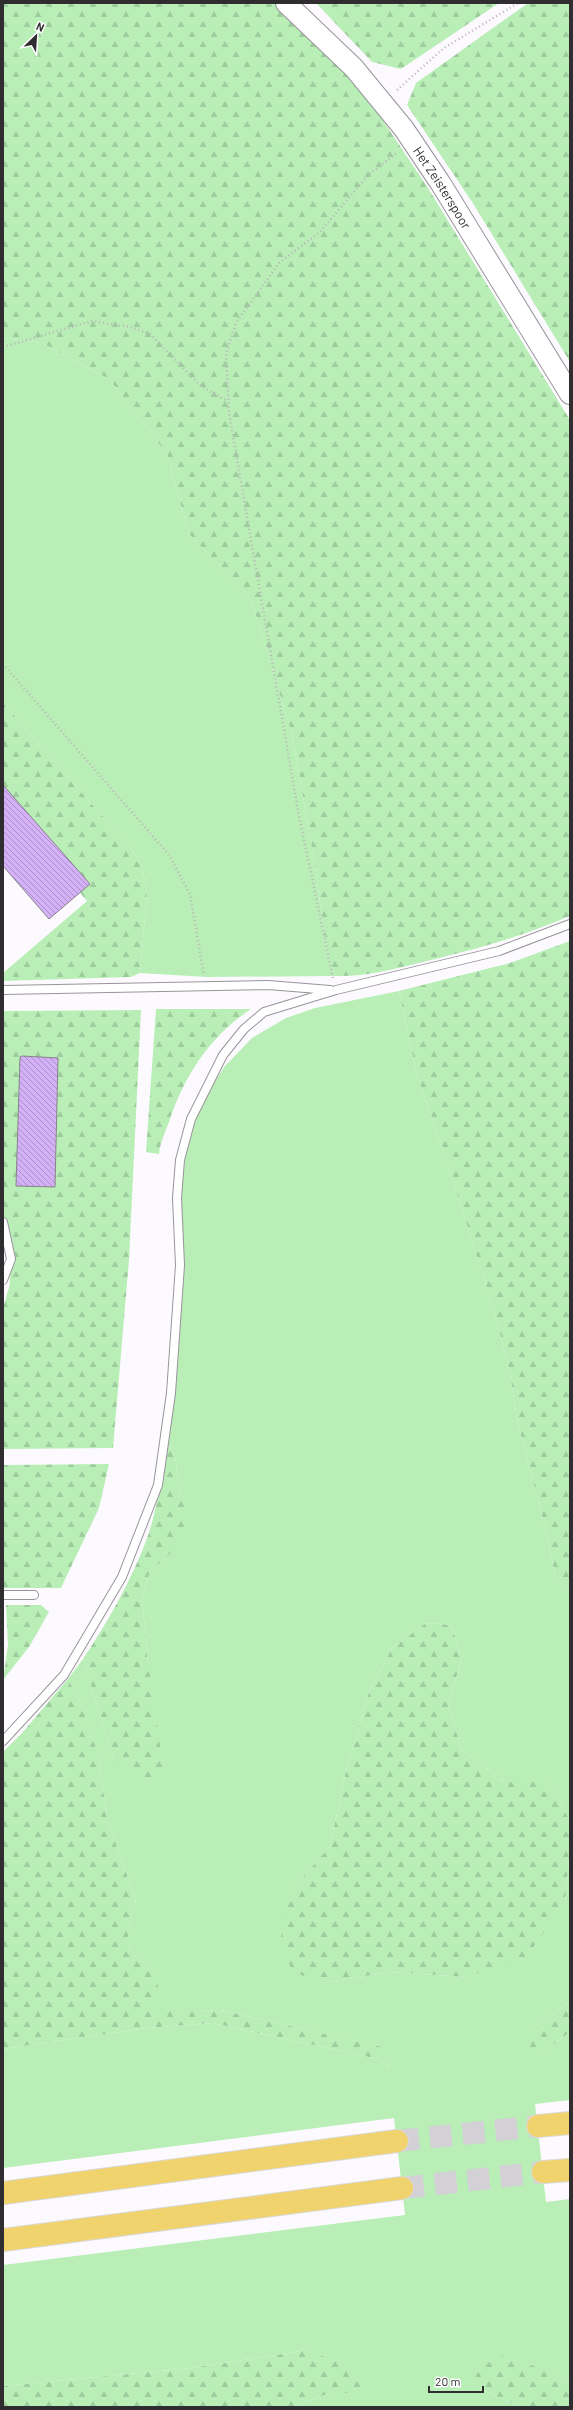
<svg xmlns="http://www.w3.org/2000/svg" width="573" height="2410" font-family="Barlow,sans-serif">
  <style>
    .green { fill: #b9eeb7 }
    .forest { fill: url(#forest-firs) }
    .building { fill: url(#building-back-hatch); stroke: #868289 }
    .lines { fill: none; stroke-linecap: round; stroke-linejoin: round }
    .motorway-tunnel { stroke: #d4d1d6; stroke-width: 22; stroke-dasharray: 22 11; stroke-linecap: butt }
    .service-casing { stroke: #98949b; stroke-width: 10 }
    .tertiary-casing { stroke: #98949b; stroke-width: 22 }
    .motorway-casing { stroke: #dad9da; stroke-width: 24 }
    .path { stroke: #b8b5b9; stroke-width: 2.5; stroke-dasharray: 1 3; stroke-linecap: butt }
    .service { stroke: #fff; stroke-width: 8 }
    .tertiary { stroke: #fff; stroke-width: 20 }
    .motorway { stroke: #f1d36d; stroke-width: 22 }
    .labels { text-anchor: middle; stroke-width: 3; stroke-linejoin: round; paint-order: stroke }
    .street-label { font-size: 13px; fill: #2f2d30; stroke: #fff }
  </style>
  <defs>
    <pattern id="forest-firs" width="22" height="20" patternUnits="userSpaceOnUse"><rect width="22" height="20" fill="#b9eeb7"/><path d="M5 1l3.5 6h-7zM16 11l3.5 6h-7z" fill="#9fcc9e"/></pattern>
    <pattern id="building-back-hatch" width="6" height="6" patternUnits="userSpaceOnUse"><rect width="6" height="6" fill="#d4b1f6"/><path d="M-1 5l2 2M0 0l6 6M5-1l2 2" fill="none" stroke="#ac90c8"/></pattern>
  </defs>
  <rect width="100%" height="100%" fill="#fdfaff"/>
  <path class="green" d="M3 338 42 343 109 379 167 454 189 534 251 599 292 734 315 865 326 947 335 976 207 977 140 973 147 892 143 871 134 852 3 703Z
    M399 991 417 1076 444 1152 496 1317 510 1374 517 1419 547 1535 555 1576 570 1592V1821L550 1782H505L462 1750 448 1706 461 1661 452 1625 426 1623 392 1648 369 1692 345 1775 330 1846 290 1892 321 1983 391 1972 467 1977 565 1903 570 1849V2001L532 2029 543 2052 570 2032V2100L535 2104 546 2202 570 2199V2379L506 2357 480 2389 521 2407H292L330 2393H361L308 2350 191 2368 3 2386V2265L405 2215 394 2118 3 2168V2049L147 2028 212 2023 378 2059 389 2066 381 2047 220 2010 151 2013 154 1971 133 1954 128 1943V1932L136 1900 107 1819 99 1757 83 1708 68 1679 83 1659 114 1761 148 1662 142 1598 150 1571 169 1555 184 1499 179 1489 175 1457 167 1440 175 1350 179 1205 186 1153 197 1108 225 1066 252 1038 286 1018 315 1008Z"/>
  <path class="forest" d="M3 3H275L335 61 380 116 428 188 570 420V916C521 937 471 951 419 963 390 970 364 977 335 976L326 947 315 865 292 734 251 599 189 534 167 454 109 379 42 343 3 338Z
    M316 3H499L401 69 372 62Z
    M528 3H570V362L474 205 407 105 416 83Z
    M3 703 134 852 143 871 147 892 140 973 131 977 3 981V973L87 901 3 801Z
    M570 941V1592L555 1576 547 1535 517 1419 510 1374 496 1317 444 1152 417 1076 399 991 510 963Z
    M156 1009H251C210 1036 184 1076 169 1122 165 1133 160 1143 159 1154L146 1152Z
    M141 1010 129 1260 113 1448 3 1449V1308L10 1284 8 1243 3 1216V1011Z
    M167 1440 175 1457 179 1489 184 1499 186 1522 169 1555 150 1571 142 1598 148 1662 163 1767 152 1779 135 1777 114 1761 83 1659C107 1623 130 1583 146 1541 158 1510 161 1473 167 1440Z
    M109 1464 99 1508 61 1588H3V1465Z
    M6 1605H41L49 1612 29 1647 3 1680 8 1645Z
    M426 1623 452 1625 461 1661 448 1706 462 1750 505 1782H550L570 1821V1849L565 1903 527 1956 467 1977 391 1972 321 1983 292 1971 281 1941 282 1918 290 1892 330 1846 345 1775 369 1692 392 1648Z
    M68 1679 83 1708 99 1757 107 1819 136 1900 128 1932V1943L133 1954 154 1971 159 1989 151 2012 220 2010 382 2047 389 2066 378 2059 212 2023 147 2028 3 2049V1752L22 1733Z
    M570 2001V2032L543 2052 530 2051 532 2029Z
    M308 2350 344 2365 368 2386 361 2393H330L292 2407H3V2386L191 2368Z
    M506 2356 570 2379V2407H521L480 2389 473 2382C478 2369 492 2357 506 2356Z"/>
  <path class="building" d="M3 785 90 884 49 919 3 866Z
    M22 1056 58 1058 55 1187 16 1186 20 1057Z"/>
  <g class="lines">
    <path class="motorway-tunnel" d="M397 2141 538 2126
      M402 2188 543 2172"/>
    <g class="service-casing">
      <path id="service" d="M3 990 268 985 330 990
        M3 1222 11 1259 3 1280
        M3 1595H34
        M3 1741 64 1675 122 1577 158 1485 171 1393 180 1265 177 1198 180 1160 191 1119 223 1055 244 1029 264 1012 336 990 499 951 570 924"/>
    </g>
    <g class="tertiary-casing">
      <g id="tertiary">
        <path id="s1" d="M286 3 354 68 404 129 441 184 570 394"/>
      </g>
    </g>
    <g class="motorway-casing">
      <path id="motorway" d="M538 2126 570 2123
        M543 2172 570 2170
        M3 2193 397 2141
        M3 2240 402 2188"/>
    </g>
    <path class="path" d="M397 90 444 48 518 3
      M3 347 92 321 130 327 150 334 201 386 227 401
      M3 664 169 855 190 894 204 975
      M333 978 299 816 229 413 226 354 236 323 279 263 320 232 368 175 397 153"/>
    <use href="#service" class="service"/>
    <use href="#tertiary" class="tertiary"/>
    <use href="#motorway" class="motorway"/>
  </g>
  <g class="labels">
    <g class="street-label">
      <text dy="5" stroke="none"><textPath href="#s1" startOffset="243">Het Zeisterspoor</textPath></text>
    </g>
  </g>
  <rect width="573" height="2410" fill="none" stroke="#2f2d30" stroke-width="8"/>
  <g transform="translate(36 36) rotate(25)" stroke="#ffffff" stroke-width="3" paint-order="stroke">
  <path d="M0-3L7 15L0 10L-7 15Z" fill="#2f2d30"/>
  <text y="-6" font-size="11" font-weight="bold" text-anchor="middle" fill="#2f2d30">N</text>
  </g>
  <path d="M429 2386v6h54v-6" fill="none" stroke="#2f2d30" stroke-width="2"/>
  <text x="435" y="2386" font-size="12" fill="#2f2d30" stroke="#ffffff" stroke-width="3" paint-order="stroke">20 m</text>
</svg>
